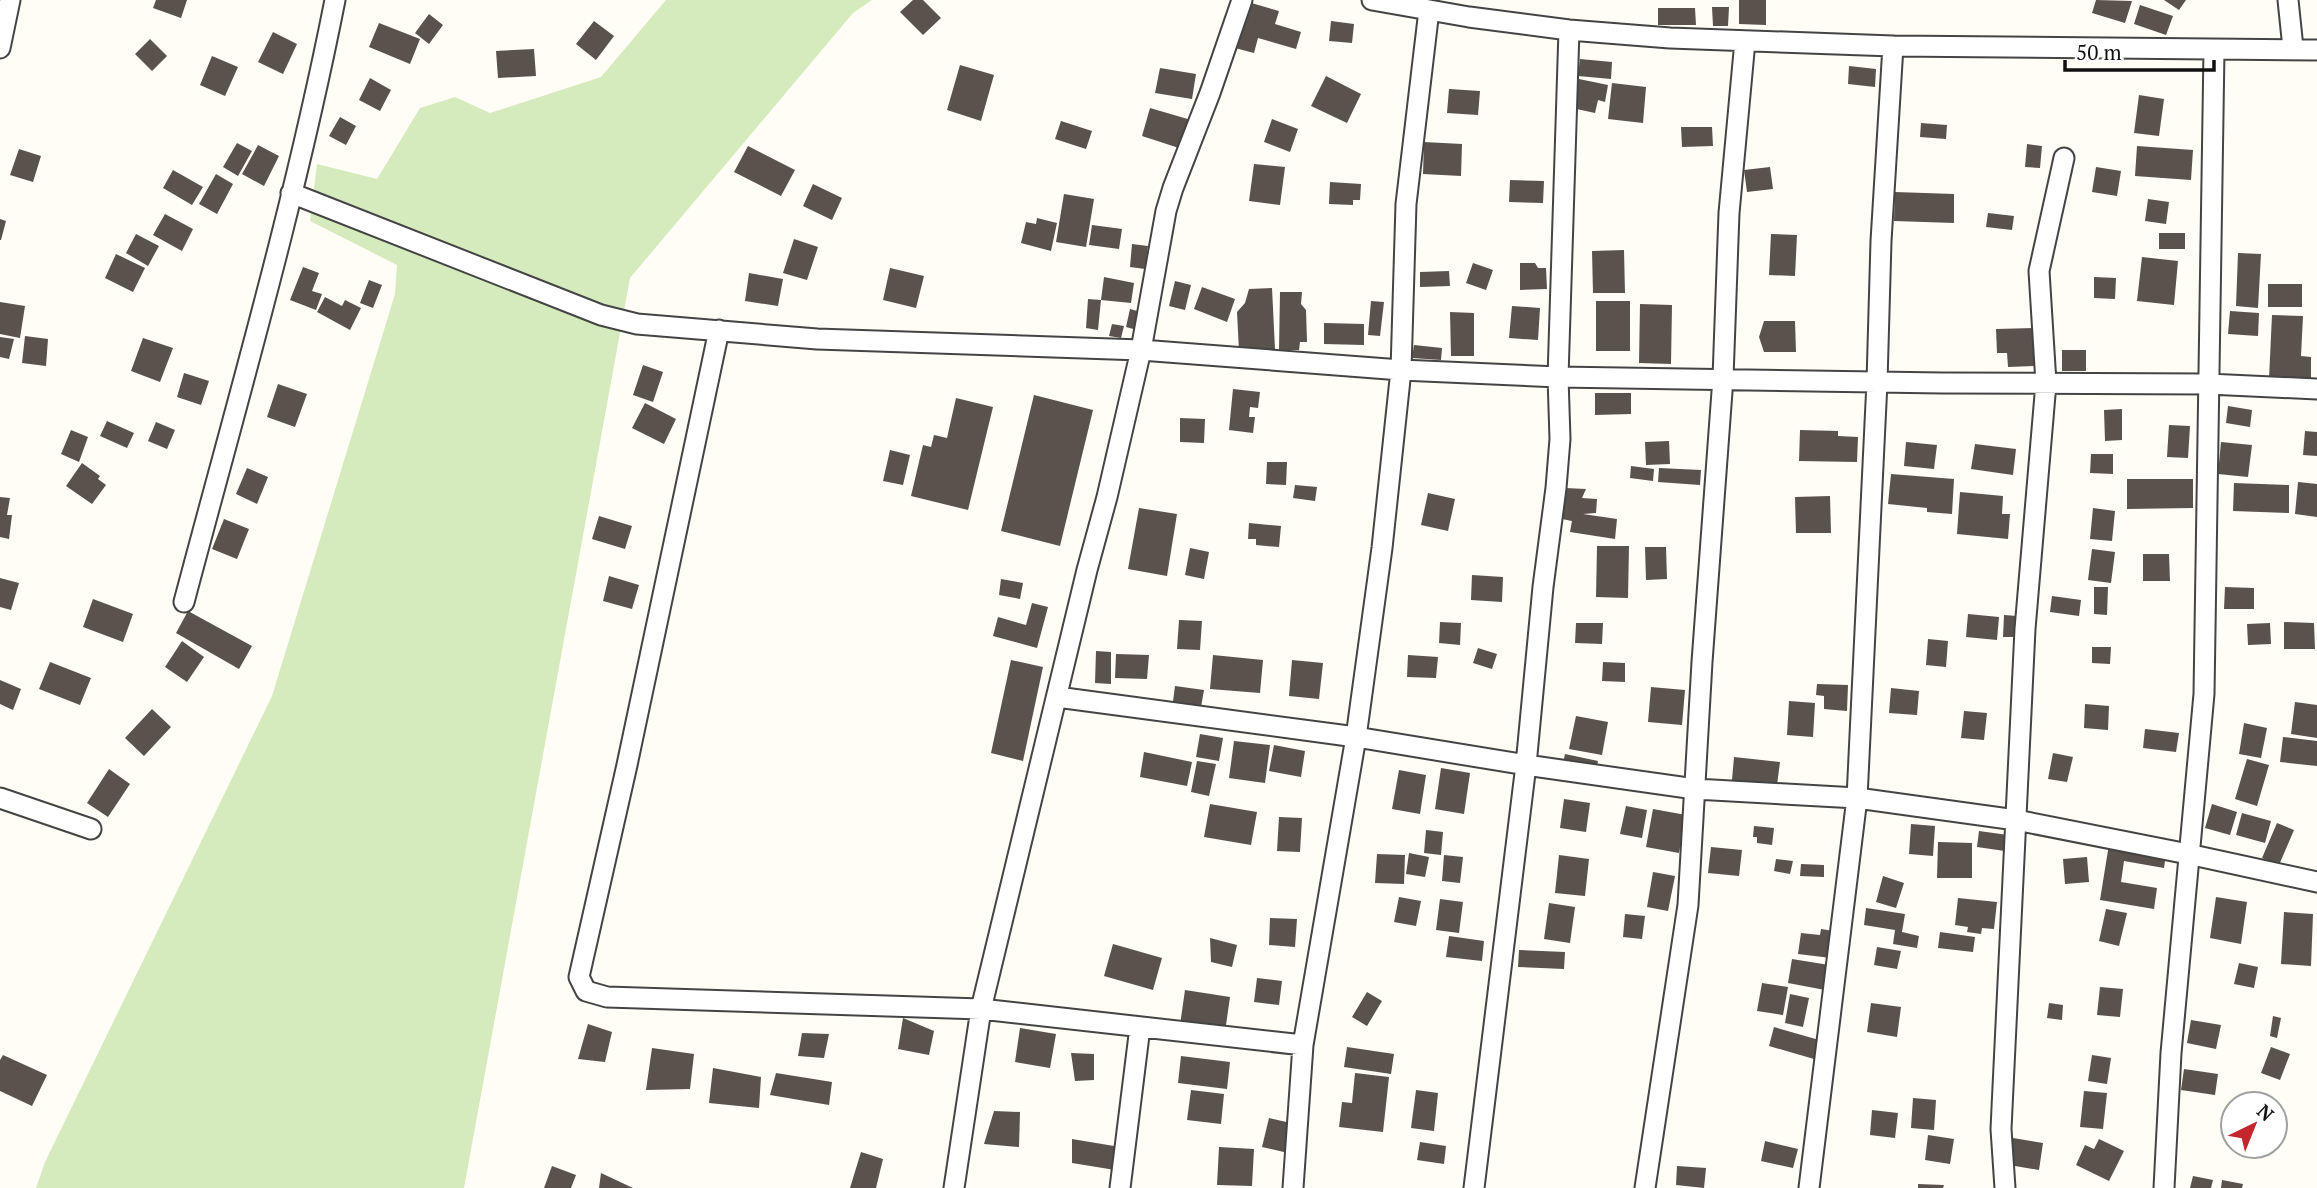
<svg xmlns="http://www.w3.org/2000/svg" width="2317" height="1188" font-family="'PT Serif',serif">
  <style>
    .green { fill: #d5ebbd }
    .building { fill: #5a524d }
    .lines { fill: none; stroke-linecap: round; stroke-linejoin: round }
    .street-casing { stroke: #444; stroke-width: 23 }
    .street { stroke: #fff; stroke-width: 19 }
  </style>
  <rect width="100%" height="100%" fill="#fffdf5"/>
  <path class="green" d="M666 0H872L853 13 630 278 464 1188H36L45 1162 272 696 395 294 397 265 310 221 317 164 377 179 420 108 455 97 490 113 601 77Z"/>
  <path class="building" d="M156 0H187L181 18 153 8Z
    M913 0H923L941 18 923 35 900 12Z
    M1739 0H1766V25L1739 24Z
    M2096 0 2132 1 2125 23 2092 13Z
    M2164 0H2186L2179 10Z
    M1248 2 1279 11 1275 24 1301 32 1296 49 1258 38 1254 53 1235 48Z
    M2140 5 2173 16 2166 35 2134 24Z
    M1712 7H1729L1728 26H1713Z
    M1658 8H1695L1696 25H1658Z
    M429 14 443 25 429 44 415 33Z
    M594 21 614 36 596 60 576 44Z
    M1331 21 1354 24 1352 43 1329 41Z
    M379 23 420 39 410 64 369 47Z
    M273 32 297 44 283 74 258 62Z
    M150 39 167 56 152 71 135 54Z
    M534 49 536 76 498 78 496 51Z
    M212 56 238 67 225 96 200 85Z
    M1580 59 1612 62 1611 79 1578 76Z
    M960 65 994 75 981 121 947 110Z
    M1849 66 1876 69 1875 87 1848 84Z
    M1160 68 1196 74 1192 99 1155 93Z
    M1326 76 1361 94 1347 123 1311 106Z
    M370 78 391 90 380 111 359 100Z
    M1579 79 1608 85 1605 102 1598 100 1595 113 1572 108Z
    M1612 83 1646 87 1643 123 1608 119Z
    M1449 89 1480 91 1478 115 1447 113Z
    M2139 95 2164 99 2159 136 2134 133Z
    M1150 108 1191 120 1182 149 1142 136Z
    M340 117 356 126 346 145 329 136Z
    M1272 119 1298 129 1290 152 1264 142Z
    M1061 121 1092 131 1086 149 1055 139Z
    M1921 123 1947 125 1946 139 1920 137Z
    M1681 127H1712L1713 146 1682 147Z
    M1424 142 1462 144 1461 176 1423 174Z
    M237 143 252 151 238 176 223 167Z
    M2027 144 2042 146 2040 168 2025 167Z
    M258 145 279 156 264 186 242 174Z
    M748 146 795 170 781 196 734 172Z
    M2137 146 2193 150 2191 180 2135 176Z
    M19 149 41 156 33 182 10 175Z
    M1254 164 1285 167 1280 205 1249 201Z
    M1770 167 1773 189 1747 192 1744 170Z
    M2096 167 2121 171 2117 196 2092 192Z
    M173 170 203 187 192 205 163 188Z
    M216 174 233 184 217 214 199 204Z
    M1510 180 1544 181 1543 203 1509 202Z
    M1330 182 1361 184 1360 200H1353V205L1329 204Z
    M813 184 842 198 832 220 803 206Z
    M1895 192 1954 194V223L1894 221Z
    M1064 194 1094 199 1086 247 1056 242Z
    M2148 199 2169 202 2166 224 2145 221Z
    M1988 213 2014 216 2012 230 1986 227Z
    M165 214 193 229 182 251 153 235Z
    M1037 218 1057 223 1051 251 1021 243 1026 222 1036 224Z
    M0 219 6 221 1 240H0Z
    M1092 225 1122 229 1119 249 1089 245Z
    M2159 233H2185V249H2159Z
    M136 234 159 246 148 266 126 253Z
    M1771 234 1797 235 1795 276 1769 275Z
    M794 239 818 247 807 280 783 273Z
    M1132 244 1148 246 1145 269 1130 267Z
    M1624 250 1625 293H1593L1592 251Z
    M2238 253 2261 254 2258 308 2236 306Z
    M116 254 145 268 133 292 105 278Z
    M2142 257 2178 261 2174 305 2137 301Z
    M1473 263 1493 270 1486 290 1466 283Z
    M1520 263H1535L1538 268H1546L1547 289 1520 290Z
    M303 267 319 273 312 291 322 294 316 310 290 300Z
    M890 268 924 276 916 308 883 300Z
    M1449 271 1450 286 1420 287V272Z
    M749 273 783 279 778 306 745 301Z
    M1104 277 1134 283 1131 303 1101 300Z
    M2094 277 2116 278 2115 299 2094 298Z
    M369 280 382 285 373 308 360 303Z
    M1175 281 1191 285 1185 310 1169 306Z
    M2268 284H2302V307H2268Z
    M1202 287 1235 299 1227 322 1194 309Z
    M1272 288 1275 349 1239 351 1237 312 1245 303 1249 289Z
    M1280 292H1302L1301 304 1306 310 1307 342H1300L1299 350H1279Z
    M325 297 342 306 345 300 361 308 350 330 317 312Z
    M1088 299 1101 300 1098 330 1086 328Z
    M1371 301 1384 302 1380 336 1368 335Z
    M1596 301H1630V351H1596Z
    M0 302 25 306 20 338 0 334Z
    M1640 304 1672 305 1671 364 1639 363Z
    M1512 306 1540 308 1538 340 1509 338Z
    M1130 309 1141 312 1137 330 1126 327Z
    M2230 311 2259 313 2258 336 2228 334Z
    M1450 312 1474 313V356H1451Z
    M2272 315 2303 316 2301 356 2311 357V381L2269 379Z
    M1764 321H1795L1796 352H1764L1759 337Z
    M1324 323 1364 324V345L1324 344Z
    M1112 324 1124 326 1121 338 1109 336Z
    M2034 328 2035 366 2008 367 2007 353H1997L1996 329Z
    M25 336 48 339 46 366 22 363Z
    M0 337 14 339 9 359 0 357Z
    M143 338 173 348 160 382 131 371Z
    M1414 345 1442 348 1441 360 1412 358Z
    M2062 350H2086V371H2062Z
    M643 365 663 372 653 402 633 395Z
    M184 373 209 381 201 405 177 397Z
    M278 384 307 394 295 427 267 417Z
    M1233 389 1260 392 1258 408 1250 407 1249 417H1255L1253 433 1229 430Z
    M1595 393H1631V414L1595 415Z
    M1034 395 1093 410 1060 546 1001 531Z
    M956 398 993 407 968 510 911 496 923 445 931 447 934 435 947 438Z
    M645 403 676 419 664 444 632 428Z
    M2228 406 2252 410 2250 427 2226 423Z
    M2122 409V440L2105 441 2104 410Z
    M1180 418 1205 419 1204 443 1180 442Z
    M107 421 134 433 127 448 100 436Z
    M156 422 175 430 167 449 148 441Z
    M2169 425 2190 426 2188 458 2167 457Z
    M71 430 88 437 79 462 61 454Z
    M1800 430 1838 431V436L1858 437 1857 462 1799 461Z
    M2305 431 2317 432V456L2303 455Z
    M1669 441 1670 464 1646 465 1645 442Z
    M1906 442 1937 445 1934 469 1904 466Z
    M2221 442 2252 445 2248 477 2218 474Z
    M1975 444 2016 449 2013 475 1971 469Z
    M890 450 910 455 903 485 883 481Z
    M2091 454H2113V474L2090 473Z
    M1267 462H1287L1286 485 1266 484Z
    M82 463 100 476 98 479 106 485 92 504 66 486Z
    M1631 466 1654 469 1653 481 1630 478Z
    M247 468 268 477 257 504 236 494Z
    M1659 468 1701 470 1700 485 1658 482Z
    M1891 474 1954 479 1952 514 1927 512V508L1888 504Z
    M2127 479H2193V508L2127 509Z
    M2298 482 2317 484V517L2295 514Z
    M2234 483 2289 485V513L2233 511Z
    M1295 485 1317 487 1315 501 1293 498Z
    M1565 488 1586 489 1582 498 1597 499 1596 513 1583 514 1617 519 1615 539 1570 532 1572 521 1562 519Z
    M1960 492 2003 496 2002 514H2010L2008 539 1957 534Z
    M1428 493 1455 499 1448 531 1421 525Z
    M1830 496 1831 533H1796L1795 497Z
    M0 497 10 498 7 515H12L9 539 0 537Z
    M1139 508 1177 514 1167 576 1128 569Z
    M2093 508 2115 511 2112 541 2090 539Z
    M599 516 632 526 625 549 592 539Z
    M224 519 249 529 237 559 212 549Z
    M1249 523 1281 526 1279 547 1256 545V539H1248Z
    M1597 546H1629L1628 598 1596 597Z
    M1645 547H1666L1667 579 1646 580Z
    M1190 548 1209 552 1204 579 1185 575Z
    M2092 549 2115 552 2111 583 2088 580Z
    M2143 554H2169L2170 581H2143Z
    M1472 575 1503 577 1502 602 1471 600Z
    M609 576 639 585 632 609 603 601Z
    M0 578 19 583 11 610 0 607Z
    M1001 579 1023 583 1020 599 999 595Z
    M2094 587H2108L2107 615 2094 614Z
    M2225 587 2254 588V609H2224Z
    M2052 596 2081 600 2079 616 2050 612Z
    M93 599 133 614 123 642 83 627Z
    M1032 603 1048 607 1037 648 993 636 998 617 1026 625Z
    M188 611 252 646 239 669 176 633Z
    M1968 614 1999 617 1997 640 1966 637Z
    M2004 615 2017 616 2016 637H2003Z
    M1179 620 1202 621 1200 650 1177 649Z
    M1440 622 1461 623 1460 645 1439 643Z
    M2284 622 2314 623 2315 649H2284Z
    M1576 623H1603L1602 644 1575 643Z
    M2270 623 2271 644 2248 645 2247 624Z
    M1928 639 1948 641 1946 667 1926 665Z
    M182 641 204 657 187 682 165 667Z
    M2092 647H2111L2110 664 2092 663Z
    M1478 648 1497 654 1492 669 1473 663Z
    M1096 651 1111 652V684L1095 683Z
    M1116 654 1149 655 1147 679 1115 678Z
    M1213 655 1263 660 1260 693 1210 689Z
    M1408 655 1438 657 1436 678 1407 677Z
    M1011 660 1043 667 1023 761 991 753Z
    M1292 660 1323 663 1319 699 1289 696Z
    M50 662 91 678 80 705 39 689Z
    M1603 662 1625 663V682L1602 681Z
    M0 680 21 689 13 710 0 704Z
    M1817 684 1848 685 1847 711 1824 709V696L1816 695Z
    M1175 686 1204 690 1200 713 1172 709Z
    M1651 687 1685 690 1682 725 1648 722Z
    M1891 688 1919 691 1917 715 1889 713Z
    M1789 701 1815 703 1813 737 1787 735Z
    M2295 702 2317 705V738L2291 734Z
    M2085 704 2109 706 2108 730 2084 728Z
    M152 709 171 727 144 756 125 738Z
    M1964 711 1987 713 1984 740 1961 738Z
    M1576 716 1608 722 1602 755 1569 749Z
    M2244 723 2267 728 2261 758 2239 754Z
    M2145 729 2179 733 2176 752 2143 748Z
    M1200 734 1223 738 1219 761 1196 757Z
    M2283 737 2317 741V766L2280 762Z
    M1234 741 1270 745 1265 783 1229 778Z
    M1274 745 1305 751 1301 777 1269 771Z
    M1144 752 1192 762 1187 786 1140 777Z
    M2053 753 2073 757 2067 782 2048 779Z
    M1565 754 1598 761 1596 771 1562 768Z
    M1734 757 1780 762 1777 785 1732 780Z
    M2247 759 2269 765 2257 806 2235 799Z
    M1197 761 1216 764 1209 796 1191 792Z
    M1441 768 1470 773 1464 814 1435 809Z
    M109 769 130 784 108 817 87 803Z
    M1399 770 1426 775 1420 814 1392 809Z
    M1564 799 1590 803 1586 832 1560 828Z
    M1210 804 1257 812 1251 845 1204 837Z
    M2212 804 2237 812 2230 835 2205 828Z
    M1626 806 1647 810 1642 838 1620 834Z
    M1653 809 1686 815 1679 853 1646 847Z
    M2242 813 2271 821 2265 843 2236 835Z
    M1279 817 1302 818 1300 852 1277 851Z
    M2277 823 2294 830 2279 865 2262 858Z
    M1911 824 1935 826 1933 856 1909 854Z
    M1754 826 1774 828 1772 845 1757 843V837H1753Z
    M1426 830 1443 832 1441 855 1424 853Z
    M1979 831 2008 835 2005 851 1977 847Z
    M1938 842 1972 843V878H1937Z
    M2109 844 2166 854 2164 868 2124 861 2121 882 2157 888 2154 909 2100 900Z
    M1711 847 1742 850 1739 876 1708 873Z
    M1409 853 1429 857 1425 877 1406 874Z
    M1377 854 1405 855 1404 884 1375 883Z
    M1444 855 1463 857 1460 883 1442 881Z
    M1559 855 1589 859 1585 896 1555 893Z
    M2087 857 2089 882 2065 884 2063 859Z
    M1776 859 1793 861 1790 874 1774 871Z
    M1801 864 1824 865V877L1800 876Z
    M1653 872 1675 876 1668 911 1647 907Z
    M1883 876 1904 883 1896 908 1876 902Z
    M1399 897 1421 901 1416 926 1394 922Z
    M2216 897 2247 902 2241 944 2210 938Z
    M1958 898 1997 902 1994 929 1982 928 1981 934 1967 932 1968 927 1955 925Z
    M1440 899 1463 902 1459 933 1436 930Z
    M1549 903 1575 907 1570 943 1544 939Z
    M1866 908 1905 914 1902 932 1919 936 1917 948 1893 944 1895 930 1864 925Z
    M2106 909 2127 913 2119 946 2099 941Z
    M2284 912 2313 914 2311 966 2281 964Z
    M1625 914 1645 916 1642 939 1623 937Z
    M1270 918 1297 919 1295 947 1269 945Z
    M1821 929 1834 931 1831 958 1798 954 1801 933 1820 935Z
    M1940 932 1975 937 1973 952 1938 948Z
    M1449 936 1484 941 1482 961 1446 957Z
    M1210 938 1237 945 1232 967 1211 962Z
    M1113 944 1162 958 1153 990 1104 976Z
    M1877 947 1901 951 1897 969 1874 965Z
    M1519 950 1565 952 1564 969 1518 967Z
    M1792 959 1829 965 1825 990 1788 983Z
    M2239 963 2258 967 2254 988 2234 984Z
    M1257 978 1282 981 1279 1005 1254 1002Z
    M1762 983 1788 987 1783 1015 1757 1011Z
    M2100 987 2123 989 2120 1017 2097 1015Z
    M1185 990 1230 997 1225 1032 1180 1025Z
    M1367 992 1382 1001 1367 1026 1352 1017Z
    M1790 994 1809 998 1803 1027 1785 1023Z
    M1871 1003 1901 1007 1897 1037 1867 1032Z
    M2049 1003 2063 1005 2062 1020 2047 1018Z
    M2273 1016 2281 1018 2277 1038 2270 1036Z
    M903 1018 934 1031 929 1055 898 1049Z
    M2191 1020 2221 1025 2216 1049 2187 1043Z
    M588 1024 612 1032 605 1062 578 1059Z
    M1774 1027 1819 1040 1814 1059 1769 1046Z
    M1020 1028 1056 1034 1050 1068 1015 1062Z
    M802 1033 829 1034 824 1058 798 1056Z
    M1347 1047 1394 1054 1391 1074 1344 1067Z
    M2271 1047 2290 1054 2280 1080 2261 1073Z
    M652 1048 694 1054 690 1089 646 1090Z
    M1071 1053 1094 1054V1080L1075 1081Z
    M3 1055 47 1075 32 1106 0 1091V1060Z
    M2092 1055 2111 1058 2107 1084 2088 1081Z
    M1181 1056 1230 1062 1227 1089 1178 1083Z
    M713 1068 761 1077 759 1108 709 1103Z
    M2184 1069 2218 1074 2215 1095 2181 1090Z
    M776 1073 832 1082 829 1105 770 1095Z
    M1355 1073 1389 1077 1383 1132 1339 1127 1342 1102 1352 1103Z
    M1191 1090 1224 1094 1221 1124 1187 1120Z
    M1416 1090 1438 1093 1434 1131 1411 1128Z
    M2084 1091 2107 1093 2103 1129 2080 1127Z
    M1913 1098 1936 1100 1934 1130 1911 1128Z
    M2227 1108 2233 1109V1142H2225Z
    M1872 1110 1898 1113 1895 1138 1870 1135Z
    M994 1111 1020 1112 1019 1147 984 1144Z
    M1269 1118 1295 1124 1288 1153 1262 1147Z
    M1928 1135 1954 1139 1950 1164 1925 1160Z
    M2013 1138 2043 1143 2039 1170 2009 1165Z
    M1072 1139 1120 1147 1115 1170 1072 1163Z
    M2099 1139 2124 1151 2109 1181 2076 1165 2085 1145 2094 1149Z
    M1765 1141 1798 1149 1793 1168 1761 1161Z
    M1420 1142 1446 1146 1444 1164 1417 1160Z
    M1219 1147 1254 1149 1252 1186 1217 1185Z
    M861 1152 883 1159 876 1188H850Z
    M552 1166 576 1175 571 1188H544Z
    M1677 1166 1706 1168 1704 1188 1676 1185Z
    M601 1173 633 1188H599Z
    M2193 1176 2213 1180 2211 1188H2190Z
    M2222 1180 2243 1184 2242 1188H2221Z
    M1918 1184 1944 1185 1943 1188H1918Z"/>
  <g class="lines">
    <g class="street-casing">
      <path id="street" d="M1372 0 1469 17 1569 30 1670 38 1893 46 2317 50
        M2288 0 2293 48
        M0 48 10 0
        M291 193 601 315 637 324 817 339 1141 350 1401 370 1558 377 1942 383 2208 384 2317 389
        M719 330 627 765 579 977 586 991 607 997 981 1009 1303 1045
        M184 602C237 402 295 203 335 0
        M1057 697 1356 737 1526 765 1695 789 1857 798 2016 820 2188 854 2317 882
        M0 798 91 829
        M954 1188 981 1009 1087 570 1107 497 1141 350 1166 211 1173 188 1210 93 1242 0
        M1120 1188 1140 1027
        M1293 1188 1303 1045 1356 737 1382 548 1401 370 1406 204 1429 10
        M1474 1188 1526 765 1543 587 1556 488 1560 439 1558 377 1569 30
        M1645 1188 1688 905 1702 662 1723 378 1729 213 1745 41
        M1809 1188 1857 798 1877 382 1881 241 1893 46
        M2005 1188 2001 1129 2025 629 2046 383 2039 271 2064 158
        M2164 1188 2171 1053 2204 694 2214 50"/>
    </g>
    <use href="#street" class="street"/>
  </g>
  <g transform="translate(2254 1125) rotate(43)"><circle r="33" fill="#ffffff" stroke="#a0a0a0" stroke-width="2"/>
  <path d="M0-5L12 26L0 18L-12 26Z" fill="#c4262e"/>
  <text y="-10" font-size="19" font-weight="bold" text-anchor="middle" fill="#111111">N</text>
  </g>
  <path d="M2065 60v10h149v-10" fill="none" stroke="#111111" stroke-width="3.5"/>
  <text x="2076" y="60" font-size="21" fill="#111111" stroke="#ffffff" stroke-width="5" paint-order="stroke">50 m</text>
</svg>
